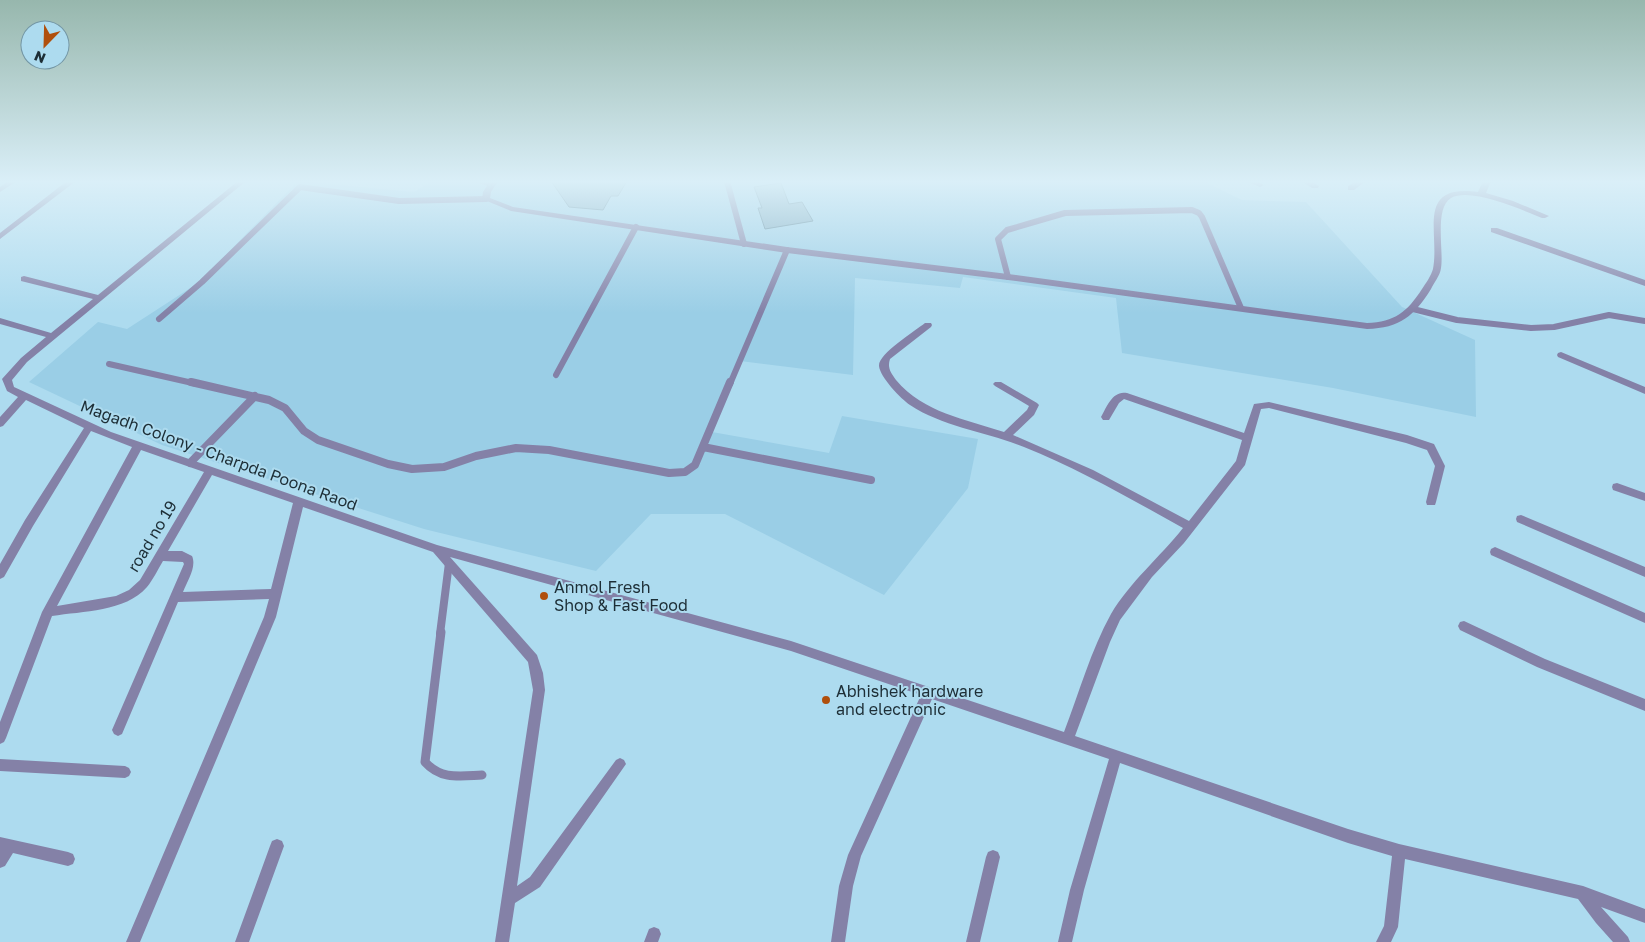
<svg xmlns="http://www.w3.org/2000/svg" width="1645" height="942" font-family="'Golos Text',sans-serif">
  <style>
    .built { fill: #9acee6 }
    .building { fill: #7ca8bc; stroke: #507a8d }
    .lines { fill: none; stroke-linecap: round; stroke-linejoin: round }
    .service-far2 { stroke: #8481a7; stroke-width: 6 }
    .service-far1 { stroke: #8481a7; stroke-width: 8 }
    .service { stroke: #8481a7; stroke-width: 9 }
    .minor { fill: #8481a7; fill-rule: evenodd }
    .poi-dot { fill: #b04f0c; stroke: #addbef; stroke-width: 2 }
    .labels { text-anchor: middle; stroke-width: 4; stroke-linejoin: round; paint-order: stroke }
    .street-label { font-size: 16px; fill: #1d2e36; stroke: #addbef }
    .poi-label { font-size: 16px; fill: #1d2e36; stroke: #addbef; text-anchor: start }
  </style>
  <rect width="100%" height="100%" fill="#addbef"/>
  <path class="built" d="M298 181 414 192 432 181H1203L1242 200 1306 202 1402 307 1475 340 1476 417 1333 388 1122 353 1116 298 963 277 960 288 855 278 853 375 740 361 712 432 829 453 842 416 978 439 968 488 884 595 725 514H651L596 571 424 529 162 445 29 382 98 322 127 329 198 283Z"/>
  <path class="building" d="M551 181H627L618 196H611L603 210 569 207Z
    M781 183 789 204 802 202 813 221 765 229 758 208H762L754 187Z"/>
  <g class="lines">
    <path class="service-far2" d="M482 181 491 184
      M727 181 744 244
      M1008 277 998 239 1007 230 1065 213 1192 210 1199 213 1202 217 1241 308
      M1413 309 1457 320 1531 328 1554 327 1609 315 1645 321
      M159 319 202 282 300 187 399 201 486 199
      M109 364 197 384
      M556 375 636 227
      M730 384 787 250"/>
    <path class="service-far1" d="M191 382 269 400 285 408 304 431 318 440 388 464 412 469 444 467 476 456 516 448 549 450 669 473 685 472 695 465 730 382
      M703 447 871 480
      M190 463 255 396
      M440 634 449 563"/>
    <path class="service" d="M441 632 425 762C441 780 460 776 482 775"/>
    <path class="minor" d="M8 181H17L0 192V187Z
      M67 181H76L0 239V233Z
      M238 181H246L27 362 12 380 14 387 111 432 437 545 791 641 1064 732C1079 693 1091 650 1111 614 1130 582 1160 557 1183 528 1131 499 1079 469 1024 447 987 432 943 427 910 405 901 399 880 377 879 366 878 354 915 331 925 323H931L932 325 931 327 890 359C887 368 891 373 896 380 924 413 965 419 1004 432L1027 410 1029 406 995 386 993 384 995 382H1001L1037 403 1039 405 1034 415 1013 435 1093 470 1189 521 1236 461 1242 440 1124 399 1119 403 1109 420H1103L1101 417C1107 406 1113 390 1127 393L1244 433 1254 404 1269 402 1407 435 1434 444 1445 466 1436 502 1435 505H1427L1426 502 1435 466 1427 450 1406 443 1269 408 1261 409 1245 465 1184 543 1152 577 1120 620 1110 642 1075 736 1348 829 1399 844 1583 886 1645 909V923L1601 907 1628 937 1630 942H1613L1596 923 1578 899 1405 859 1398 927 1391 942H1376L1384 926 1392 856 1348 843 1120 763 1084 890 1072 942H1058L1070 890 1109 759 932 699 861 856 853 886 845 942H831L839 886 848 855 921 695 791 651 450 557 537 655 543 673 545 690 517 886 530 877 616 760 620 758 624 760 626 764 540 887 515 903 509 942H495L533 690 528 662 433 552 303 507 276 617 140 942H126L264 617 269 599 178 602 122 734 118 736 114 734 112 730 184 564 183 562 163 561C158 569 153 580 147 587 125 612 83 611 52 616L6 738 4 742 0 744V722L42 612 132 447 91 431 33 526 4 577 0 579V564L25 520 84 428 26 400 3 426 0 427V417L18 397 7 391 2 379 21 358 46 337 0 324V318L51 333 93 299 21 281V277L24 276 98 295ZM141 450 204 472 140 580 129 590 116 596 57 606ZM212 475 293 503 271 589 183 592C187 581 197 567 192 556L182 551H168Z
      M490 181H498L491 192 490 198 513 207 787 247 1008 274 1367 323C1395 322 1407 312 1422 289 1426 283 1431 276 1433 269 1440 233 1415 183 1478 192L1483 181H1491L1486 193 1513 201 1549 216 1545 218H1542C1522 210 1471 187 1451 198 1434 208 1444 251 1441 268 1440 276 1434 282 1431 289 1414 316 1400 328 1367 329L1008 280 787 253 511 211 482 199 483 192Z
      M1246 181H1256L1264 185 1260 187Z
      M1301 181H1311L1319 186 1318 188H1312Z
      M1357 181H1366L1354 190H1348V186Z
      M1491 228H1497L1645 280V286L1491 232Z
      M1561 352 1645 387V394L1558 357 1557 355 1558 353Z
      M1617 483 1645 493V501L1613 490 1612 487 1613 484Z
      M1521 515 1645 567V577L1517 522 1516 519 1517 516Z
      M1495 547 1645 613V623L1491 555 1490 552 1491 549Z
      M1464 621 1545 659 1645 699V711L1537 667 1460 630 1458 626 1460 622Z
      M0 759 125 766 129 768 131 772 129 776 125 778 0 771Z
      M0 837 68 852 73 854 75 859 73 864 68 866 13 853 5 866 0 868Z
      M277 839 282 841 284 846 249 942H235L270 846 272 841Z
      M993 850 998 852 1000 857 980 942H966L986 857 988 852Z
      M654 927 659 929 661 934 658 942H644L649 929Z"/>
  </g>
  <linearGradient id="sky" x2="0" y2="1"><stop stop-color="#97b7ad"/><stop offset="0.58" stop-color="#daeff8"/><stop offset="1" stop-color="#daeff8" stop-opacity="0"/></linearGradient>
  <rect width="1645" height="313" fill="url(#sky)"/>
  <g class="poi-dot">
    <circle cx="544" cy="596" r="5"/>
    <circle cx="826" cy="700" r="5"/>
  </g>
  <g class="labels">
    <g class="street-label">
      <text transform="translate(219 455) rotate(20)" y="6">Magadh Colony - Charpda Poona Raod</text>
      <text transform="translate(152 536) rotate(-59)" y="6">road no 19</text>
    </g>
    <g class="poi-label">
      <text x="554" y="593">Anmol Fresh<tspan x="554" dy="18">Shop &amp; Fast Food</tspan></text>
      <text x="836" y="697">Abhishek hardware<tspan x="836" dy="18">and electronic</tspan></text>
    </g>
  </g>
  <g transform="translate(45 45) rotate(203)"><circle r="24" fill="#addbef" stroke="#7396a5"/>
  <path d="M0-4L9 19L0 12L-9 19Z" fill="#b04f0c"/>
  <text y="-8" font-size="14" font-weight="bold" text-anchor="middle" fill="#1d2e36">N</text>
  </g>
</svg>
